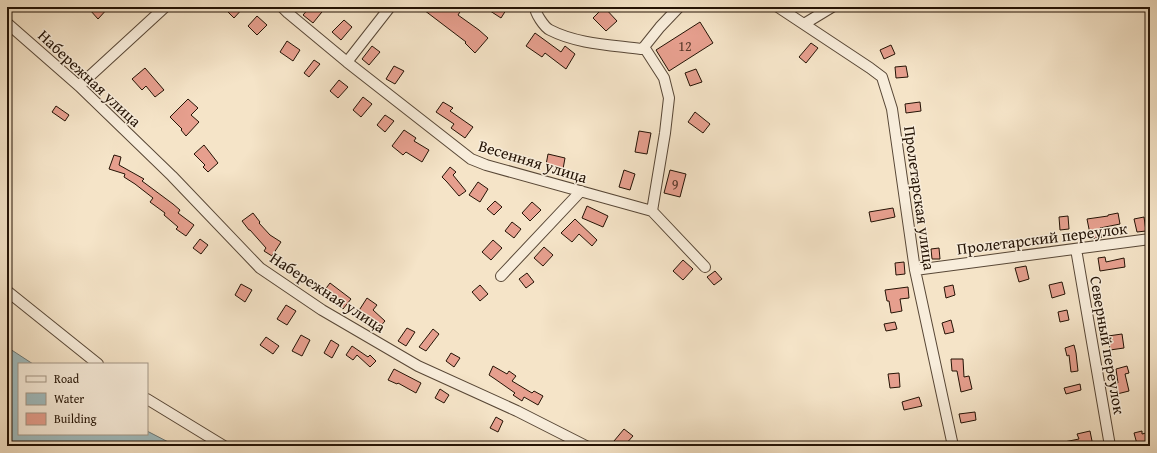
<svg xmlns="http://www.w3.org/2000/svg" width="1157" height="453" font-family="'Gentium Book Plus',serif">
  <style>
    .water { fill: #a0bcbf; stroke: #6e7875 }
    .building { fill: #e69f8e; stroke: #241305 }
    .lines { fill: none; stroke-linecap: round; stroke-linejoin: round }
    .minor-casing { stroke: #584736; stroke-width: 12 }
    .minor { stroke: #f8eddb; stroke-width: 10 }
    .labels { text-anchor: middle; stroke-width: 3; stroke-linejoin: round; paint-order: stroke }
    .number-label { font-size: 14px; fill: #543627 }
    .street-label { font-size: 16px; fill: #241305; stroke: #f8eddb }
  </style>
  <rect width="100%" height="100%" fill="#f5e4c8"/>
  <filter id="stains"><feTurbulence type="fractalNoise" baseFrequency=".005" numOctaves="4"/><feColorMatrix values="0 0 0 0 .2 0 0 0 0 .09 0 0 0 0 .02 0 0 0 .5 -.17"/></filter>
  <radialGradient id="worn" r=".72"><stop offset=".6" stop-color="#630" stop-opacity="0"/><stop offset="1" stop-color="#630" stop-opacity=".3"/></radialGradient>
  <path class="water" d="M7 347 33 364H19V434H147V431L176 446H7Z"/>
  <path class="building" d="M93 7H109L98 19 90 10Z
    M223 7H244L234 18Z
    M310 7H326L313 23 303 15Z
    M420 7H433L436 10 439 7H463L458 15 479 30 488 38 475 53 465 43 466 42Z
    M484 7H508L501 18Z
    M604 7 617 21 606 31 593 18Z
    M257 16 267 25 257 35 248 26Z
    M344 20 352 27 341 40 332 32Z
    M700 22 713 43 669 71 656 50Z
    M535 33 561 52 565 46 575 54 566 69 545 53 542 57 526 46Z
    M287 41 300 50 293 61 280 52Z
    M811 43 818 48 806 63 799 57Z
    M891 45 895 54 884 59 880 50Z
    M372 46 380 52 369 65 362 59Z
    M314 60 320 64 309 77 304 73Z
    M394 66 404 71 395 84 386 79Z
    M906 66 908 77 896 78 895 67Z
    M145 68 164 90 155 97 146 86 142 90 132 79Z
    M696 69 702 82 690 86 685 73Z
    M339 80 348 87 338 98 330 91Z
    M363 97 372 104 361 117 353 110Z
    M188 99 198 108 191 115 199 122 186 136 181 130 182 129 170 117Z
    M443 102 453 108 450 111 473 127 465 138 451 128 454 124 436 112Z
    M920 102 921 111 906 113 905 104Z
    M56 106 69 115 65 121 52 112Z
    M695 112 710 124 703 133 688 122Z
    M385 115 394 121 385 132 377 125Z
    M404 130 416 138 414 141 429 150 422 162 406 152 403 155 392 146Z
    M639 131 651 133 647 154 635 152Z
    M204 145 218 163 208 172 203 167 205 165 194 154Z
    M548 154 565 158 563 169 546 165Z
    M114 155 121 157 119 165 144 179 142 181 173 204 180 210 178 213 194 225 186 236 176 229 178 227 164 215 165 213 150 202 153 198 135 184 124 177 125 174 109 169Z
    M450 167 456 172 453 175 466 191 459 196 447 182 442 177Z
    M624 170 635 174 630 190 619 187Z
    M670 170 686 174 680 197 664 193Z
    M478 182 488 189 480 202 469 195Z
    M495 201 502 207 494 215 487 209Z
    M532 202 541 210 530 221 522 213Z
    M587 206 608 216 603 227 582 218Z
    M893 208 895 217 871 222 869 212Z
    M253 213 260 222 259 223 270 235 281 242 272 256 264 251 266 248 250 230H249L242 221Z
    M1118 213 1120 224 1100 228 1102 237 1091 239 1087 219 1108 216V215Z
    M1068 216 1069 229 1060 230 1059 217Z
    M1144 217 1146 231 1137 232 1134 219Z
    M575 219 597 240 592 246 579 234 572 242 561 233Z
    M512 222 521 229 514 238 505 231Z
    M200 239 208 245 201 254 193 248Z
    M493 240 502 248 491 260 482 252Z
    M544 247 553 255 543 266 534 258Z
    M939 248 940 259H932L931 249Z
    M1105 257 1106 262 1124 258 1125 267 1100 271 1098 258Z
    M683 260 693 269 683 280 673 271Z
    M904 262 905 274 896 275 895 263Z
    M1026 266 1029 279 1019 282 1015 268Z
    M715 271 722 279 714 285 707 277Z
    M527 273 534 282 526 288 519 279Z
    M1062 282 1065 294 1052 298 1049 285Z
    M330 283 351 299 343 309 337 304 339 302 324 291Z
    M241 284 252 290 245 302 235 295Z
    M480 285 488 294 480 301 472 292Z
    M953 285 955 295 946 298 944 287Z
    M908 287 909 298 900 299 902 311 891 313 889 301H887L885 290Z
    M367 298 377 305 373 310 385 321 377 330 371 325 373 323 358 312Z
    M286 305 296 311 287 325 277 319Z
    M1067 310 1069 320 1060 322 1058 312Z
    M951 320 954 332 945 334 942 323Z
    M895 322 897 329 886 331 884 324Z
    M407 328 415 332 406 346 398 341Z
    M433 329 439 334 426 351 419 347Z
    M1122 334 1124 348 1110 350 1108 336Z
    M301 335 310 340 302 356 292 351Z
    M266 337 279 346 273 354 260 345Z
    M331 340 339 345 332 358 324 353Z
    M1074 345 1076 353 1078 371 1071 372 1069 355 1067 356 1065 348Z
    M352 346 368 357 370 355 376 361 370 367 357 355 353 360 346 355Z
    M451 353 460 358 454 367 446 361Z
    M951 359H963L964 377 969 376 972 389 961 392 957 371H952Z
    M493 366 507 374 509 371 516 376 512 381 532 393 534 391 543 396 538 405 524 397 522 401 513 395 515 393 495 379 489 375Z
    M1127 366 1129 373 1125 374 1129 391 1117 394 1115 383H1118L1116 369Z
    M394 369 421 383 416 393 398 383 397 384 388 380Z
    M899 373 900 387 890 388 888 374Z
    M1080 384 1081 390 1066 394 1064 388Z
    M440 389 449 395 444 403 435 398Z
    M919 397 922 406 904 410 902 402Z
    M975 412 976 420 961 423 959 414Z
    M496 417 503 421 498 432 490 428Z
    M624 429 633 436 624 446H619L614 441Z
    M1090 431 1093 446H1059V443L1079 439 1077 434Z
    M1142 431V434L1150 432V440L1137 444 1134 433Z"/>
  <g class="lines">
    <g class="minor-casing">
      <path id="minor" d="M282 7 288 13 347 62 471 159 486 165 652 211 705 267
        M535 7C535 13 544 27 550 30 577 44 611 45 641 49L644 47
        M778 7 870 68 882 77 892 109 915 270 953 446
        M7 23 79 86 172 176 260 268 322 310 418 366 517 411 586 446
        M804 24 832 7
        M347 62 390 7
        M79 86 165 7
        M652 211 665 133 669 98 664 78 644 47 660 27 679 7
        M1076 249 1110 446
        M915 270 1150 239
        M501 276 581 191
        M7 291 98 364
        M147 399 224 446"/>
    </g>
    <use href="#minor" class="minor"/>
  </g>
  <g class="labels">
    <g class="number-label">
      <text x="685" y="51">12</text>
      <text x="675" y="189">9</text>
    </g>
    <g class="street-label">
      <text transform="translate(90 78) rotate(43)" y="6">Набережная улица</text>
      <text transform="translate(533 161) rotate(17)" y="6">Весенняя улица</text>
      <text transform="translate(920 198) rotate(82)" y="6">Пролетарская улица</text>
      <text transform="translate(1042 238) rotate(-7)" y="6">Пролетарский переулок</text>
      <text transform="translate(328 292) rotate(33)" y="6">Набережная улица</text>
      <text transform="translate(1108 345) rotate(80)" y="6">Северный переулок</text>
    </g>
  </g>
  <rect width="1157" height="453" fill="none" stroke="#f5e4c8" stroke-width="24"/>
  <rect x="8" y="8" width="1141" height="437" fill="none" stroke="#241305" stroke-width="2"/>
  <rect x="12" y="12" width="1133" height="429" fill="none" stroke="#241305"/>
  <rect x="18" y="363" width="130" height="72" fill="#f8eddb" stroke="#a39685"/>
  <rect x="26" y="376" width="20" height="6" fill="#f8eddb" stroke="#a39685"/>
  <text x="54" y="383" font-size="12" fill="#241305">Road</text>
  <rect x="26" y="393" width="20" height="12" fill="#a0bcbf" stroke="#a39685"/>
  <text x="54" y="403" font-size="12" fill="#241305">Water</text>
  <rect x="26" y="413" width="20" height="12" fill="#e69f8e" stroke="#a39685"/>
  <text x="54" y="423" font-size="12" fill="#241305">Building</text>
  <rect width="100%" height="100%" filter="url(#stains)"/>
  <rect width="100%" height="100%" fill="url(#worn)"/>
</svg>
